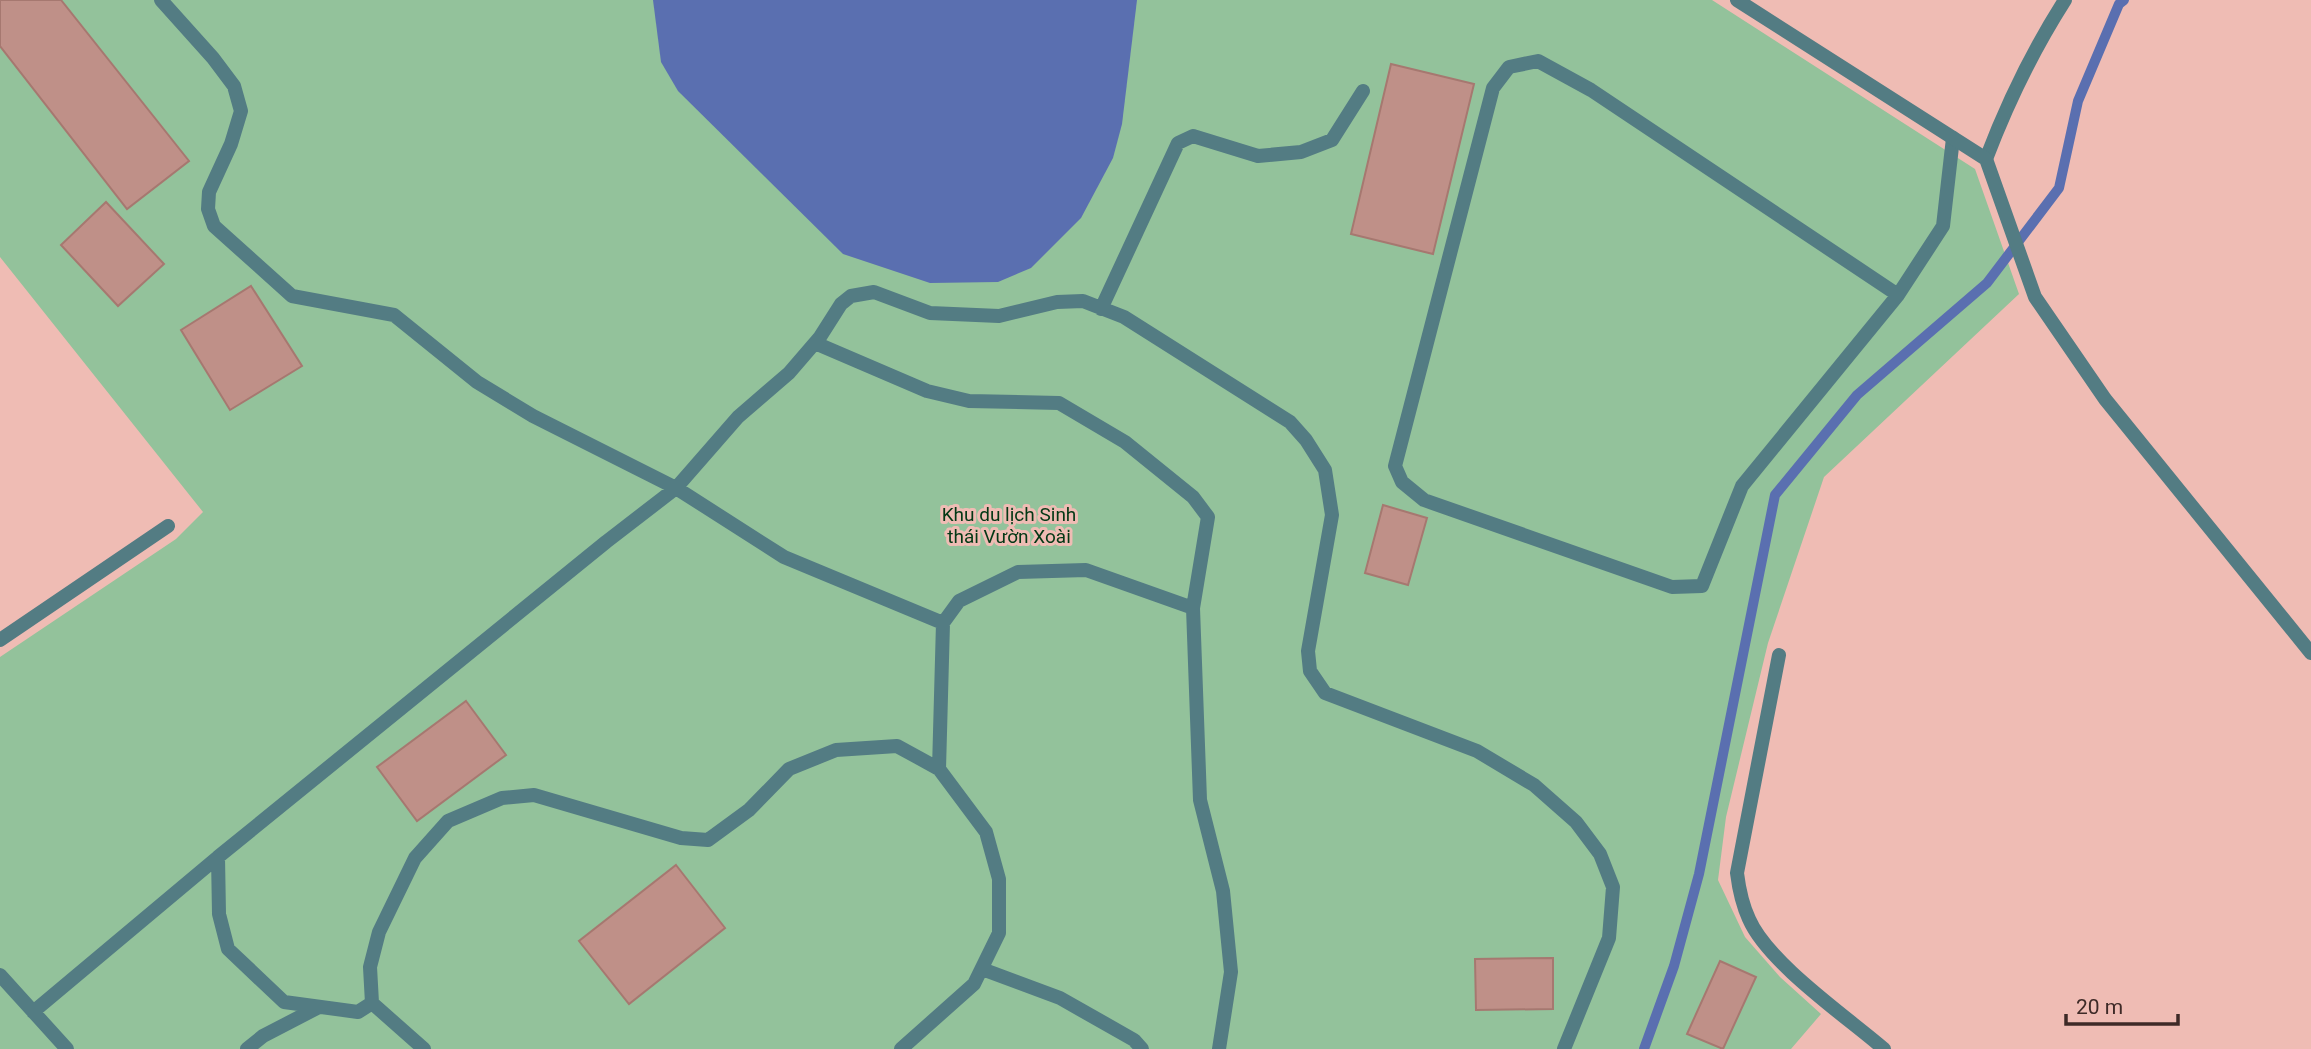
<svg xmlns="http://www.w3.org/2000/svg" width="2311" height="1049" font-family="Roboto,sans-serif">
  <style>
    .green { fill: #93c29b }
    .water { fill: #5a6fb0 }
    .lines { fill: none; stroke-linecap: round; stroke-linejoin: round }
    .stream { stroke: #5a6fb0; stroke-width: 10 }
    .building { fill: #bf9088; stroke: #a67870; stroke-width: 2 }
    .lane { stroke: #537c83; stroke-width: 14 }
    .street { stroke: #537c83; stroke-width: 14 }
    .labels { text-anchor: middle; stroke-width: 6; stroke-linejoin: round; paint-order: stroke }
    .park-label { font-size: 19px; fill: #033815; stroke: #efbcb4 }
  </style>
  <rect width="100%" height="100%" fill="#efbcb4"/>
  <path class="green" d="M0 0H1712L1975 169 2019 294 1824 477 1768 643 1726 817 1718 880 1745 937 1780 977 1821 1014 1791 1049H0V657L176 539 203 512 0 257Z"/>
  <path class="water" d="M653 0H1137L1122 124 1113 158 1081 218 1031 268 998 282 930 283 843 254 678 91 661 62Z"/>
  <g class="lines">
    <path class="stream" d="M1644 1049 1674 966 1699 874 1775 495 1857 395 1987 283 2059 188 2078 101 2119 4 2124 0"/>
  </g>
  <path class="building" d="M0 0H61L189 161 127 209 0 46Z
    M1391 64 1474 84 1433 254 1351 234Z
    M106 202 164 264 118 306 61 245Z
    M251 286 302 366 230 410 181 330Z
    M1383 505 1427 518 1408 585 1365 573Z
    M466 701 506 755 417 821 377 767Z
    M676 865 725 928 629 1004 579 941Z
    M1553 958V1009L1476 1010 1475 959Z
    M1720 961 1756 977 1723 1049 1687 1034Z"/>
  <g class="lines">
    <path class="lane" d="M161 0 213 58 234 86 241 111 231 144 209 192 208 209 214 226 292 296 394 315 477 382 533 416 676 488 738 417 789 373 820 337 841 304 851 296 874 292 930 313 999 316 1057 302 1083 301 1124 317 1290 422 1306 440 1325 470 1332 515 1308 651 1310 671 1325 693 1477 751 1534 785 1576 822 1600 854 1613 887 1609 938 1564 1049
      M1986 159C2007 104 2033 50 2065 0
      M1898 295 1591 90 1538 61 1509 67 1493 88 1395 466 1402 482 1424 500 1672 587 1702 586 1742 486 1898 295 1943 226 1953 138
      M1101 309 1178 143 1193 136 1258 156 1301 152 1332 140 1363 91
      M815 343 927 391 969 401 1059 403 1125 442 1193 497 1208 517 1193 608 1200 800 1223 891 1231 972 1219 1049
      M943 623 959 601 1018 572 1086 570 1193 608
      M982 969 1060 998 1134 1040 1142 1049
      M0 975 67 1049
      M372 1003 358 1012 284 1002 228 949 219 914 218 857 606 542 676 488 784 557 943 623 939 769
      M33 1012 218 857
      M247 1049 263 1036 317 1008
      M424 1049 372 1003 370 967 379 932 415 858 448 821 502 798 534 795 681 838 708 840 749 810 789 769 836 750 897 746 939 769 986 832 999 879V933L974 984 901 1049"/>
    <path class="street" d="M1737 0 1986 159 2035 297 2105 399 2311 653
      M0 640 168 526
      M1779 655 1737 873C1739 889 1742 904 1749 919 1768 963 1847 1017 1884 1049"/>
  </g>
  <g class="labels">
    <g class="park-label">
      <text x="1009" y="521">Khu du lịch Sinh<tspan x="1009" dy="22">thái Vườn Xoài</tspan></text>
    </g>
  </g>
  <path d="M2066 1014v10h112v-10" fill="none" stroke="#3e2a27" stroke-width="3.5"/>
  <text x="2076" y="1014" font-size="21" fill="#3e2a27" stroke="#efbcb4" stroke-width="5" paint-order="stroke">20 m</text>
</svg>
